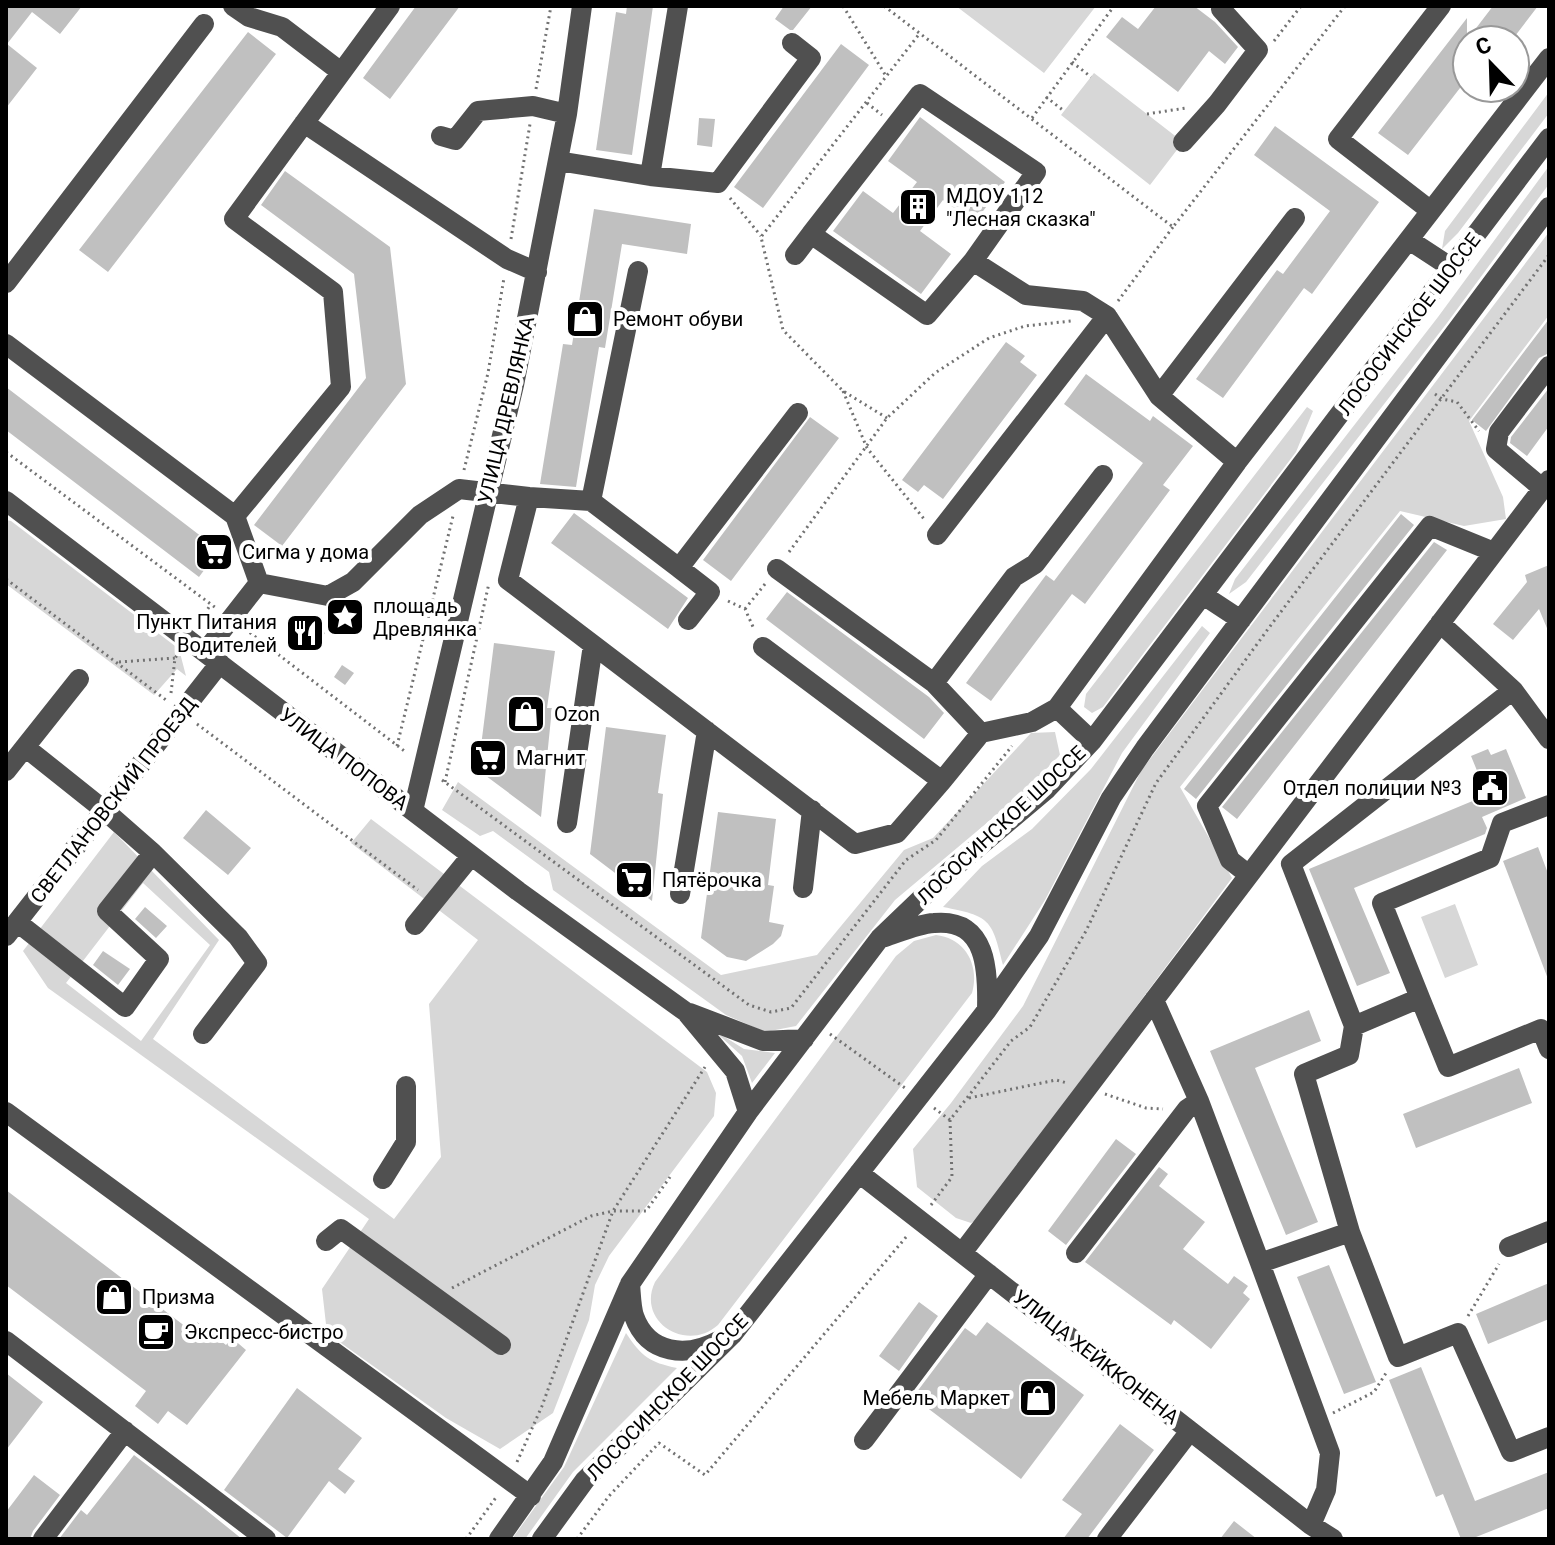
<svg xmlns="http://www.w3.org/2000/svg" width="1555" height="1545" font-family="Roboto,sans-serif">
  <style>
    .green { fill: #d7d7d7; fill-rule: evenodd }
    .building { fill: #c0c0c0 }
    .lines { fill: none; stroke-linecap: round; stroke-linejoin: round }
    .path { stroke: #727272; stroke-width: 3; stroke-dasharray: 2 4; stroke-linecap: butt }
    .minor { stroke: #505050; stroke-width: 20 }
    .labels { text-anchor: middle; stroke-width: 8; stroke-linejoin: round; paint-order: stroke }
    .poi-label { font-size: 20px; fill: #000; stroke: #fff; text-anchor: start }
    .street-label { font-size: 20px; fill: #000; stroke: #fff }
  </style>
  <rect width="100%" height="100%" fill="#fff"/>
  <path class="green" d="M956 6H1096L1044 73Z
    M1094 73 1183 142 1150 185 1061 115Z
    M1549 92V113L1458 233 1442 249 1445 231Z
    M1549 166V184L1447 323 1246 582 1229 594 1235 579 1438 317Z
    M1549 232V315L1469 421 1503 497 1506 519 1464 526 1400 511 1180 787 1232 878 978 1219 971 1223 956 1218 917 1187 913 1149 951 1103 1023 1006 1141 771Z
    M1307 407 1313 411 1296 452 1103 707 1092 713 1084 707 1086 694Z
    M6 520 11 521 179 649 186 676 177 669 154 695 6 584Z
    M1202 626 1210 633 1122 753 1045 900 1003 965C992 919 990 916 943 907L982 866 1032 829 1091 769Z
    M1055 732 1060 755 1025 791 895 900 796 1026 765 1032 726 1015 553 890 549 872 493 831 480 836 442 810 458 782 721 975 817 955 904 850 933 838 1031 733Z
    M371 819 707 1072 716 1093 714 1116 609 1256 595 1285 589 1320 553 1413 500 1449 446 1418 327 1333 322 1289 369 1219 48 988 23 951 114 832 219 940 153 1039 394 1219 441 1157 429 1004 478 940 351 843ZM143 883 210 945 141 1041 66 983Z
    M1455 904 1478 965 1445 978 1421 917Z
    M936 935C965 938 980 965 972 993L718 1325C687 1353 636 1322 655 1282L896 956 914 941Z
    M712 1029 744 1049 775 1053 752 1083 742 1056Z
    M626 1333C642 1357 649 1362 677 1368L573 1472 525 1539H512L564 1467Z"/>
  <path class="building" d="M6 6H82L60 34 32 12 7 44 37 68 6 108Z
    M416 6H460L390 99 363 78Z
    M627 6H653L632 155 596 150 616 12 626 14Z
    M784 6H812L793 30H790L775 19Z
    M1156 6H1194L1215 22 1238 47 1225 64 1209 51 1178 92 1106 37 1122 17 1138 29Z
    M1493 6H1538L1512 40H1467Z
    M1467 18V79L1408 155 1378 133Z
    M248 32 276 54 108 272 79 250Z
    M841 44 869 65 763 208 734 187Z
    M920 117 1005 182 974 223 943 200 920 231 951 254 921 294 833 231 863 191 893 213 917 182 888 161Z
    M699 118 715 119 712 147 697 145Z
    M1275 126 1379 202 1312 294 1304 288 1223 398 1196 379 1277 270 1283 274 1330 211 1254 155Z
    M285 171 390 247 406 384 282 546 254 525 366 378 354 274 261 205Z
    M594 209 691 224 687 254 622 244 605 348 599 347 576 487 540 484 563 344 572 345Z
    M1549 319V353L1539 358 1486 431 1472 420Z
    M1006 342 1025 356 1020 362 1037 375 943 499 924 485 918 492 902 480Z
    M1086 374 1150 421 1153 416 1193 446 1163 485 1170 490 1085 604 1072 594 991 701 966 683 1046 575 1054 581 1143 463 1064 404Z
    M6 387 219 550 199 577 6 430Z
    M1549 388V426L1527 456 1510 443 1511 437Z
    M810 417 839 438 731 581 703 560Z
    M574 513 688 598 668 629 551 543Z
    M1401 514 1414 525 1196 799 1184 789Z
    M1434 542 1447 550 1237 819 1222 807Z
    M1549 565V633L1539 609 1513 640 1493 624 1527 582 1525 575Z
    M787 592 929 697 944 713 924 739 766 619Z
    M304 618 325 633 317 645 296 630Z
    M494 643 555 651 547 708H552L541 817 478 770Z
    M342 665 354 673 345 685 334 677Z
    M606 727 666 735 658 793 663 794 652 901 590 854Z
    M1488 749 1491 755 1506 749 1526 798 1482 817 1487 828 1485 834 1354 888 1390 973 1357 986 1309 869 1487 795 1471 756Z
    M206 810 251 848 228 875 183 838Z
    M718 812 776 819 768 885 774 886 769 922 784 925 781 936 773 944 746 961 727 957 701 938Z
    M1538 847 1549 876 1548 979 1503 861Z
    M145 907 167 926 156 938 135 919Z
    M103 951 130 969 118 985 93 965Z
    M1309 1010 1321 1041 1255 1068 1318 1222 1286 1235 1210 1051Z
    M1519 1068 1532 1103 1416 1148 1403 1114Z
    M1116 1139 1136 1154 1066 1245 1048 1231Z
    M1159 1167 1168 1174 1159 1186 1205 1222 1183 1249 1228 1284 1234 1276 1248 1286 1243 1293 1250 1299 1211 1349 1174 1320 1171 1325 1085 1262Z
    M6 1190 190 1330 197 1322 226 1345 232 1338 246 1350 187 1425 168 1411 158 1424 135 1406 146 1391 6 1285Z
    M1329 1265 1376 1382 1344 1394 1297 1277Z
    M1549 1283V1319L1488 1344 1476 1314Z
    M919 1302 938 1316 899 1371 879 1356Z
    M987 1322 1084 1395 1021 1479 913 1397 965 1328 976 1336Z
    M1421 1367 1475 1501 1549 1472V1508L1471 1539H1461L1443 1494 1436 1497 1389 1380Z
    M6 1373 43 1402 6 1450Z
    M297 1388 362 1438 338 1469 355 1481 345 1494 329 1481 287 1538 224 1490Z
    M1120 1424 1154 1450 1087 1539H1063L1082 1514 1062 1500Z
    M134 1455 201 1506 242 1539H59L81 1510 87 1515Z
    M34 1475 60 1495 33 1531 30 1539H6V1512Z
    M1234 1521 1257 1539H1220Z"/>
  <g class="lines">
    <path class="path" d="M843 6 886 76
      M884 6 1173 227 1345 6
      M1274 41 1301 6
      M1072 62 1091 77
      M536 89 551 6
      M1046 97 1064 111
      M867 103 882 115
      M1147 114 1186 108
      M1032 118 1114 6
      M730 198 761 236
      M511 239 530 124
      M1118 301 1173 227
      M843 391 867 448 924 519
      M1435 394 1442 399 1457 402 1479 431
      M887 418 843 391 783 330 761 237 920 33
      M6 452 216 608
      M464 470 488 373 504 278
      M789 552 887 418 935 373 989 338 1025 326 1071 321
      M6 579 166 700
      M728 601 745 609 754 629
      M745 609 765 584
      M198 624 211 604
      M245 629 407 753
      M119 662 175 658
      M171 693 175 658 178 654
      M197 724 418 890
      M397 746 453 516
      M442 780 749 1005 771 1012 791 1008 906 860 936 840 1012 746
      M445 782 489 583
      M830 1034 905 1088
      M1105 1094 1146 1108 1163 1109
      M969 1098 1056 1080 1067 1083
      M934 1108 950 1120
      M931 1205 952 1177 950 1120 1011 1041 1030 1027 1086 931 1156 783 1268 629 1549 255
      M452 1288 591 1216 613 1211H646L670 1177
      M1468 1316 1499 1264
      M1333 1413 1374 1392 1386 1373
      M517 1462 542 1406 613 1211 705 1067
      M466 1539 497 1496
      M577 1539 609 1496 659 1443 705 1475 907 1236"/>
    <path class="minor" d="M233 6 249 17 282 27 341 72
      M304 123 507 259 537 272
      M441 136 455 140 478 111 533 106 567 114
      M1183 142 1217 104 1258 50 1221 9 1223 6
      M558 161 650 176 718 183 811 58 792 43
      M650 176 678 6
      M1431 211 1338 139 1441 6
      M811 234 920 94 1036 172 973 261
      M1409 240 1452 268
      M795 255 811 234 927 315 973 261 1026 295 1083 301 1107 316 1159 396 1237 462
      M6 283 204 24
      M6 344 235 516 259 583
      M1159 396 1295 218
      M1542 488 1496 449 1499 432 1549 366
      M529 497 508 580 855 844 897 833 942 781
      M6 501 518 891 686 1012 735 1071 748 1112
      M591 501 679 568 798 413
      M235 516 341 387 333 292 234 219 390 6
      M937 535 1107 316
      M679 568 710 592 688 620
      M777 569 934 683 981 733 1032 722 1057 708 1237 462 1549 58
      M259 583 328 596 353 582 420 515 459 489 529 497 591 501 638 271
      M1203 595 1241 620
      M1440 623 1513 690 1549 739
      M763 647 942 781 981 733
      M205 652 259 583
      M934 683 1014 577 1035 564 1103 475
      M1057 708 1092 741
      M25 747 79 679
      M6 771 25 747 104 810 153 853 238 937 257 963 203 1034
      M413 811 514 385 567 114 582 6
      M567 823 593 645
      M1249 875 1230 860 1207 806 1430 526 1494 552
      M803 888 812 810
      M680 894 707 731
      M17 922 125 1007 159 959 107 911 153 853
      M415 925 471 856
      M6 936 220 663
      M885 937C900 932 918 924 934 923 988 918 988 972 987 1010
      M1420 998 1448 1067 1541 1029 1549 1049
      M1154 1000 1199 1101 1260 1263 1350 1232 1304 1074 1349 1055 1354 1026 1420 998 1382 903 1490 858 1502 823 1549 805
      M690 1013 763 1041 804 1039
      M1354 1026 1291 864 1513 690
      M6 1112 531 1496
      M859 1173 1311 1525 1333 1539
      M383 1179 406 1142V1086
      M1350 1232 1398 1357 1458 1333 1511 1452 1549 1437
      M326 1241 341 1229 501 1345
      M1509 1247 1549 1231
      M962 1253 1549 480
      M1076 1253 1187 1109 1199 1101
      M1260 1263 1330 1453 1326 1490 1311 1525
      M630 1284C631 1294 631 1306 634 1316 648 1355 687 1358 720 1340
      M6 1341 266 1539
      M864 1440 989 1274
      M43 1539 125 1431
      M499 1539 553 1462 630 1284 748 1112 880 938 951 870 1047 789 1092 741 1549 138
      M542 1539 585 1480 732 1335 987 1010 1039 936 1111 798 1145 748 1549 207
      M1107 1539 1190 1431"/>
  </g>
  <defs>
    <g id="building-square" transform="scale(2)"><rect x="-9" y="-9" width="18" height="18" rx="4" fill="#000" stroke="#fff"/><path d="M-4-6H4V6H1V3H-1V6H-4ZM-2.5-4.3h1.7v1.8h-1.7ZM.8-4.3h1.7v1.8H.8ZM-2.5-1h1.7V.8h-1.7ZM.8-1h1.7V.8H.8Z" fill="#fff"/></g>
    <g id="shop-square" transform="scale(2)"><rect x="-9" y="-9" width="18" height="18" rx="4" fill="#000" stroke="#fff"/><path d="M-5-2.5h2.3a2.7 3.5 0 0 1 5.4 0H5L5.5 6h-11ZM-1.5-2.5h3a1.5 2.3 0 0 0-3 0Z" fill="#fff"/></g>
    <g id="supermarket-square" transform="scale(2)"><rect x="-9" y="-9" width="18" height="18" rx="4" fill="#000" stroke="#fff"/><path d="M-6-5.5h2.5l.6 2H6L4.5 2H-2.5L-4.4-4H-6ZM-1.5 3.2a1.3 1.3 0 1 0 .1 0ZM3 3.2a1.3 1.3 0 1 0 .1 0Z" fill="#fff"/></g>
    <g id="sight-square" transform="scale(2)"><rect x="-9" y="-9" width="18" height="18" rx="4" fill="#000" stroke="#fff"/><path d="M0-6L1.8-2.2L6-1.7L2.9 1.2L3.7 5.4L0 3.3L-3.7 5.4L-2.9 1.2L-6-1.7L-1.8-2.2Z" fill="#fff"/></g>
    <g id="restaurant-square" transform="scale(2)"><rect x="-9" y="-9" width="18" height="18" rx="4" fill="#000" stroke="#fff"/><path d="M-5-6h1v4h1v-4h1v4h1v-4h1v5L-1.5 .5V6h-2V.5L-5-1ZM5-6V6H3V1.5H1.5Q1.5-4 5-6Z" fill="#fff"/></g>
    <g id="civic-square" transform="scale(2)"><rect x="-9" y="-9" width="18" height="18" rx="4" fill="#000" stroke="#fff"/><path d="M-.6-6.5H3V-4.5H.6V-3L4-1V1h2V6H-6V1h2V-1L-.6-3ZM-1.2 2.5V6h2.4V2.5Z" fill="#fff"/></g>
    <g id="cafe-square" transform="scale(2)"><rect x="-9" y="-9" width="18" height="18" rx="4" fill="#000" stroke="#fff"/><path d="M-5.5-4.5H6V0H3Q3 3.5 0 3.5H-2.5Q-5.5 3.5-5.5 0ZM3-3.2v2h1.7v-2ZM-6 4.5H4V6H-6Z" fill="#fff"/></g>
  </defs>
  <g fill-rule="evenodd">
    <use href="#building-square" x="918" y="207"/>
    <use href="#shop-square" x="585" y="319"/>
    <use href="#supermarket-square" x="214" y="552"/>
    <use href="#sight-square" x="345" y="617"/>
    <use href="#restaurant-square" x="305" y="633"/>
    <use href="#shop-square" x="526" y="714"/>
    <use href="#supermarket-square" x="488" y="758"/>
    <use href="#civic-square" x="1490" y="788"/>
    <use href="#supermarket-square" x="634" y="880"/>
    <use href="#shop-square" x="114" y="1297"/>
    <use href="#cafe-square" x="156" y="1332"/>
    <use href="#shop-square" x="1038" y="1398"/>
  </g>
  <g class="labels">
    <g class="poi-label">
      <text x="946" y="203">МДОУ 112<tspan x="946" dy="23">"Лесная сказка"</tspan></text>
      <text x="613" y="326">Ремонт обуви</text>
      <text x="242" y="559">Сигма у дома</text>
      <text x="373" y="613">площадь<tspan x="373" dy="23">Древлянка</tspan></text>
      <text x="277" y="629" text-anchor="end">Пункт Питания<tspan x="277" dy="23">Водителей</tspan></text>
      <text x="554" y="721">Ozon</text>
      <text x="516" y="765">Магнит</text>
      <text x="1462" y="795" text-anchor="end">Отдел полиции №3</text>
      <text x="662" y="887">Пятёрочка</text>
      <text x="142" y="1304">Призма</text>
      <text x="184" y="1339">Экспресс-бистро</text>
      <text x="1010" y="1405" text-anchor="end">Мебель Маркет</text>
    </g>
    <g class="street-label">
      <text transform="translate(1409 324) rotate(-53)" y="7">ЛОСОСИНСКОЕ ШОССЕ</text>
      <text transform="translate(506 410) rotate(-77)" y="7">УЛИЦА ДРЕВЛЯНКА</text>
      <text transform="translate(344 759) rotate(37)" y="7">УЛИЦА ПОПОВА</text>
      <text transform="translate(113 800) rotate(-52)" y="7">СВЕТЛАНОВСКИЙ ПРОЕЗД</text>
      <text transform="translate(1001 825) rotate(-43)" y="7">ЛОСОСИНСКОЕ ШОССЕ</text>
      <text transform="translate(1096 1357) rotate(38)" y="7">УЛИЦА ХЕЙККОНЕНА</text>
      <text transform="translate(667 1397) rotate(-46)" y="7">ЛОСОСИНСКОЕ ШОССЕ</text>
    </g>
  </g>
  <rect width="1555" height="1545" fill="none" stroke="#000000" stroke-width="16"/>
  <g transform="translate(1491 64) rotate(337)"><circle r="38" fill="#ffffff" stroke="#999999" stroke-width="2"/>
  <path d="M0-6L14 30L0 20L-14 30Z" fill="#000000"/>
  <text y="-12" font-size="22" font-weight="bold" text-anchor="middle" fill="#000000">С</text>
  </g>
</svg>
